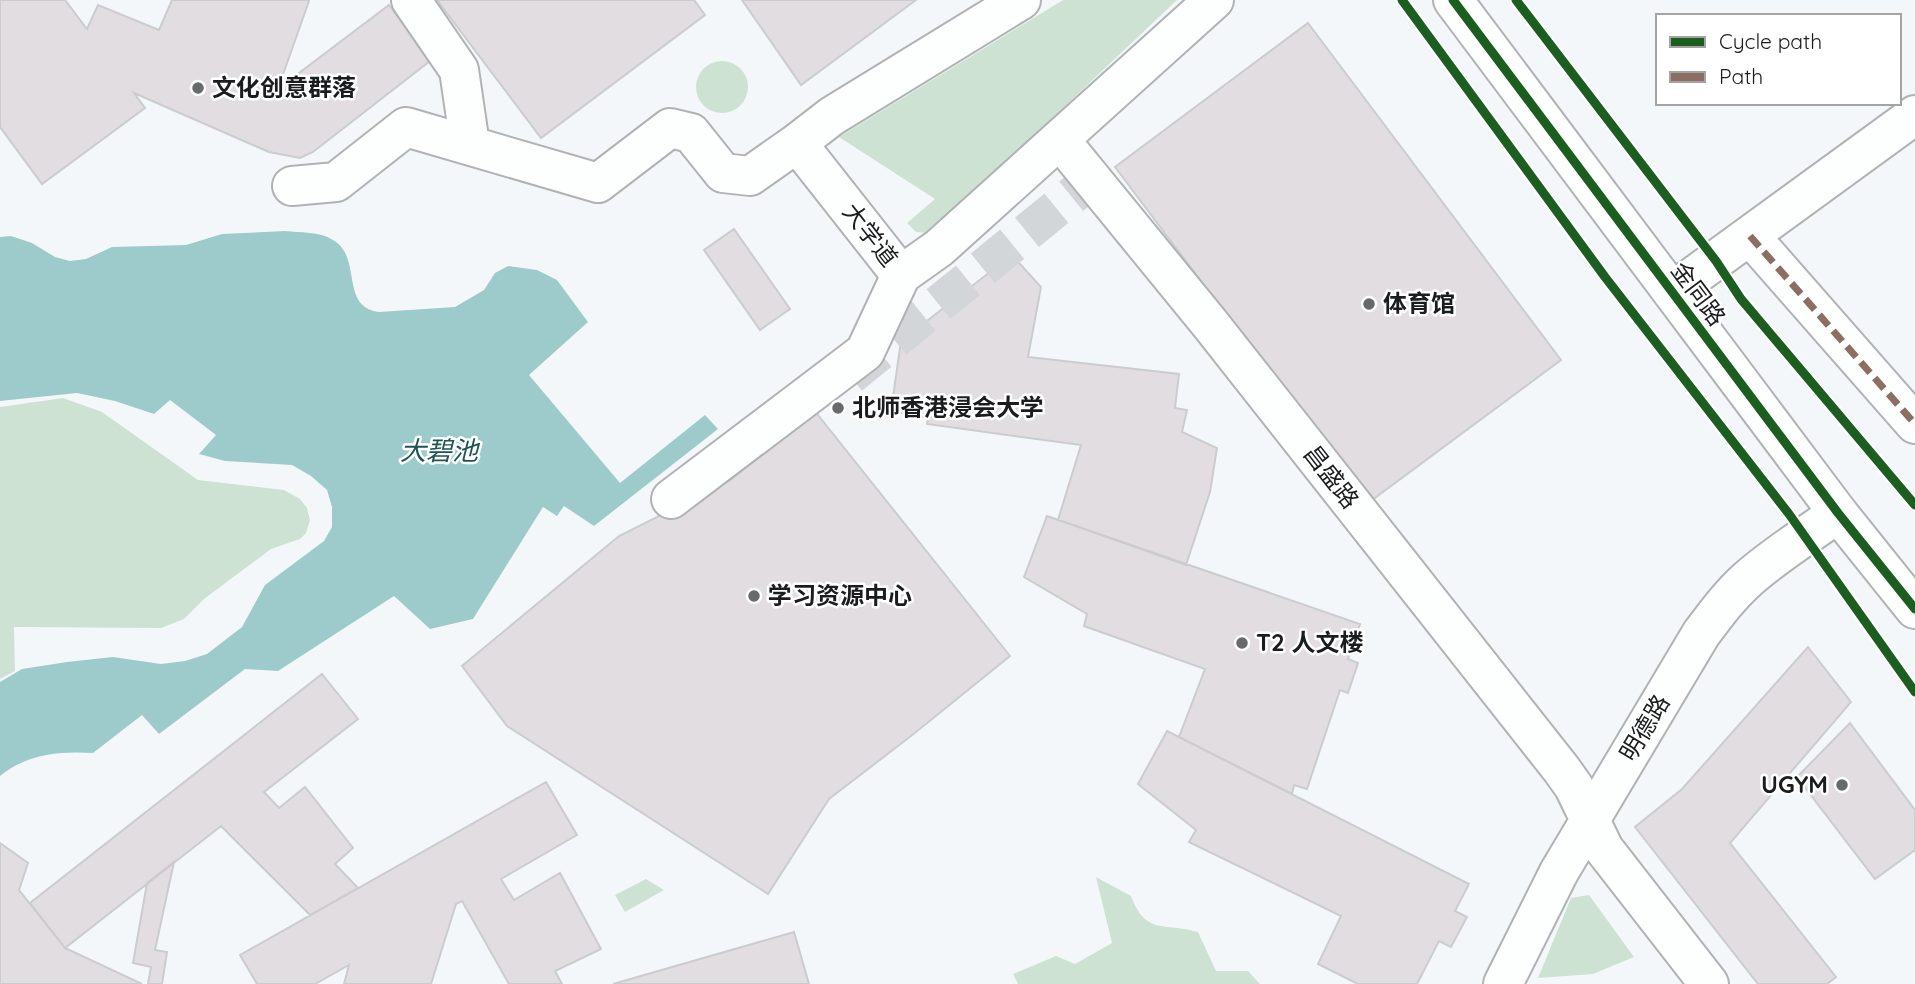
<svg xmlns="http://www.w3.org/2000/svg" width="1915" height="984" font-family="Quicksand,'Noto Sans SC',sans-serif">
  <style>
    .green { fill: #cee2d4 }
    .water { fill: #9dcbcc }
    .building { fill: #e2dde1; stroke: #cbcccd; stroke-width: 2 }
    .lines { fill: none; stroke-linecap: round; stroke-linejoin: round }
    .minor-tunnel { stroke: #d3d6d9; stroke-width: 38; stroke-dasharray: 38 19; stroke-linecap: butt }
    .minor-casing { stroke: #b0b2b4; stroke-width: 42 }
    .minor { stroke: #fdfefe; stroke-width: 38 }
    .quiet { stroke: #8d6e63; stroke-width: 7; stroke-dasharray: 14 7; stroke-linecap: butt }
    .cycleway-casing { stroke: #fff; stroke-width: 13 }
    .cycleway { stroke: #1b5e20; stroke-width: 9 }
    .poi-dot { fill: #67696b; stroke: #fff; stroke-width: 2.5 }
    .labels { text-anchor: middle; stroke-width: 5; stroke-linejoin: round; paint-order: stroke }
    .poi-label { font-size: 24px; font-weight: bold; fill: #1b1c1e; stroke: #fff; text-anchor: start }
    .street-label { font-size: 24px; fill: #1b1c1e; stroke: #fff }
    .water-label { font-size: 26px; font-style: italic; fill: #1d5555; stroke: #fff }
  </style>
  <rect width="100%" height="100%" fill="#f4f7fa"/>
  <path class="green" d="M1063 0H1177L931 233 916 232 907 223 935 199 839 137Z
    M696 87a26 26 0 1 1 52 0a26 26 0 1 1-52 0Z
    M63 398 102 412 198 480 284 490 300 499 307 508 310 520 306 533 300 539 271 549 204 599 184 619 161 628 14 627 15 671 0 679V407Z
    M1096 877 1131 896C1146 936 1164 922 1198 932L1216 971H1248L1260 984H1018L1013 974 1056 956 1075 964 1112 943Z
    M646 879 664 890 625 912 615 895Z
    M1589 895 1634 957 1593 974 1538 978 1571 898Z"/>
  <path class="water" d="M285 231C301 233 319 231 333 240 363 257 339 307 379 312L455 307 484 290 495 273 508 266 537 270 557 280 588 322 529 375 620 483 705 415 718 429 594 526 564 506 557 516 543 507 473 619 430 629 394 596 278 671 245 669 159 734 142 715 93 753C59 751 27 754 0 776V682L22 669 67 662 113 657 161 664 185 661 207 654 242 627 265 585 324 541 332 527V507L327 490 311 476 292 465 225 461 199 454 216 435 170 400 154 414 115 401 77 393 0 401V237L11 236 32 243 55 257 70 261 86 259 112 247 186 245 222 234Z"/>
  <path class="building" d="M0 0H65L87 29 98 5 159 30 172 0H306L309 1 280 83 287 82 389 5 430 61 313 152 300 158 269 152 134 93 145 108 42 184 0 127Z
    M437 0H694L705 15 541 138Z
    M742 0H916L801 85Z
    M1308 23 1561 360 1368 503 1115 167Z
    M734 229 790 309 760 330 704 250Z
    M1012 255 1041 287 1028 357 1179 374 1175 408 1187 410 1182 432 1217 448 1210 492 1186 565 1058 520 1081 445 927 424 928 418 891 411 901 341Z
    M814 410 1010 656 911 736 829 799 768 894 507 726 462 666 619 536 729 481Z
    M1047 516 1360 624 1348 659 1358 663 1348 693 1340 690 1307 789 1294 785 1292 794 1179 737 1205 669 1084 626 1087 614 1024 577Z
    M1808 647 1851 702 1730 843 1836 977 1827 984H1758L1635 827 1682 789Z
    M322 674 358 719 264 792 279 808 305 787 353 848 335 864 358 888 310 915 221 826 65 948 30 903Z
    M1850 723 1915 810V850L1875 879 1797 777Z
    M1167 731 1469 884 1455 911 1467 917 1451 947 1439 941 1417 984H1358L1318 964 1341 916 1189 842 1196 830 1138 784Z
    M546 782 577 835 501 879 514 900 560 873 601 949 555 971 562 984H509L462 901 456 904 431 984H344L349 965 315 984H257L240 955Z
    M0 843 28 863 19 890 65 948 142 984H0Z
    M174 862 155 950 167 952 162 984H148L151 967 133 963 147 883Z
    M794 932 809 984H613Z"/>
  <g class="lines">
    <path class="minor-tunnel" d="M850 376 1090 181"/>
    <g class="minor-casing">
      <path id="minor" d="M411 0 459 70 470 145
        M1021 0 832 116 797 143 901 275 939 248 1214 0
        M1453 0 1838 513 1915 609
        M1060 140 1211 325 1562 770 1574 787 1604 849 1709 984
        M292 186 336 182 406 127 598 183 670 128 691 133 723 173 750 176 797 143
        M1750 236 1915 424
        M1672 292 1915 115
        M671 499 865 352 901 275
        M1503 984 1559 872 1701 634C1716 614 1730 595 1748 579 1776 554 1808 535 1838 513"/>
    </g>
    <use href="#minor" class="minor"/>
    <path class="quiet" d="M1750 236 1915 424"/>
    <g class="cycleway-casing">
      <path id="cycleway" d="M1402 0 1605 277 1789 514 1915 692
        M1453 0 1838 513 1915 609
        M1516 0 1716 261 1741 299 1915 505"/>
    </g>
    <use href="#cycleway" class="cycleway"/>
  </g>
  <g class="poi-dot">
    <circle cx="198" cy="88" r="7"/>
    <circle cx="1369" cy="304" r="7"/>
    <circle cx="838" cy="408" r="7"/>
    <circle cx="754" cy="596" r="7"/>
    <circle cx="1242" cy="643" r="7"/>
    <circle cx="1842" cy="785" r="7"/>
  </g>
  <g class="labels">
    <g class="poi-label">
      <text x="212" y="96">文化创意群落</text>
      <text x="1383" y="312">体育馆</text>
      <text x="852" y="416">北师香港浸会大学</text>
      <text x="768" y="604">学习资源中心</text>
      <text x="1256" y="651">T2 人文楼</text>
      <text x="1828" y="793" text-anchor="end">UGYM</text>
    </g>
    <g class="street-label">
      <text transform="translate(870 235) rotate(52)" y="8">大学道</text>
      <text transform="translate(1698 294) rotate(53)" y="8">金同路</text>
      <text transform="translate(1331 477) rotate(52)" y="8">昌盛路</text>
      <text transform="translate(1645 728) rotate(-59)" y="8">明德路</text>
    </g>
    <g class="water-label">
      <text x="439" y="460">大碧池</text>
    </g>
  </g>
  <rect x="1656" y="14" width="245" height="91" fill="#ffffff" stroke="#a4a4a5" stroke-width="2"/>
  <rect x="1670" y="37" width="35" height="10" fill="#1b5e20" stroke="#a4a4a5" stroke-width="2"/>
  <text x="1719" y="49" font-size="21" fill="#1b1c1e">Cycle path</text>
  <rect x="1670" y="72" width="35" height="10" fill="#8d6e63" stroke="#a4a4a5" stroke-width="2"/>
  <text x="1719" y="84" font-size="21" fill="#1b1c1e">Path</text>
</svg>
